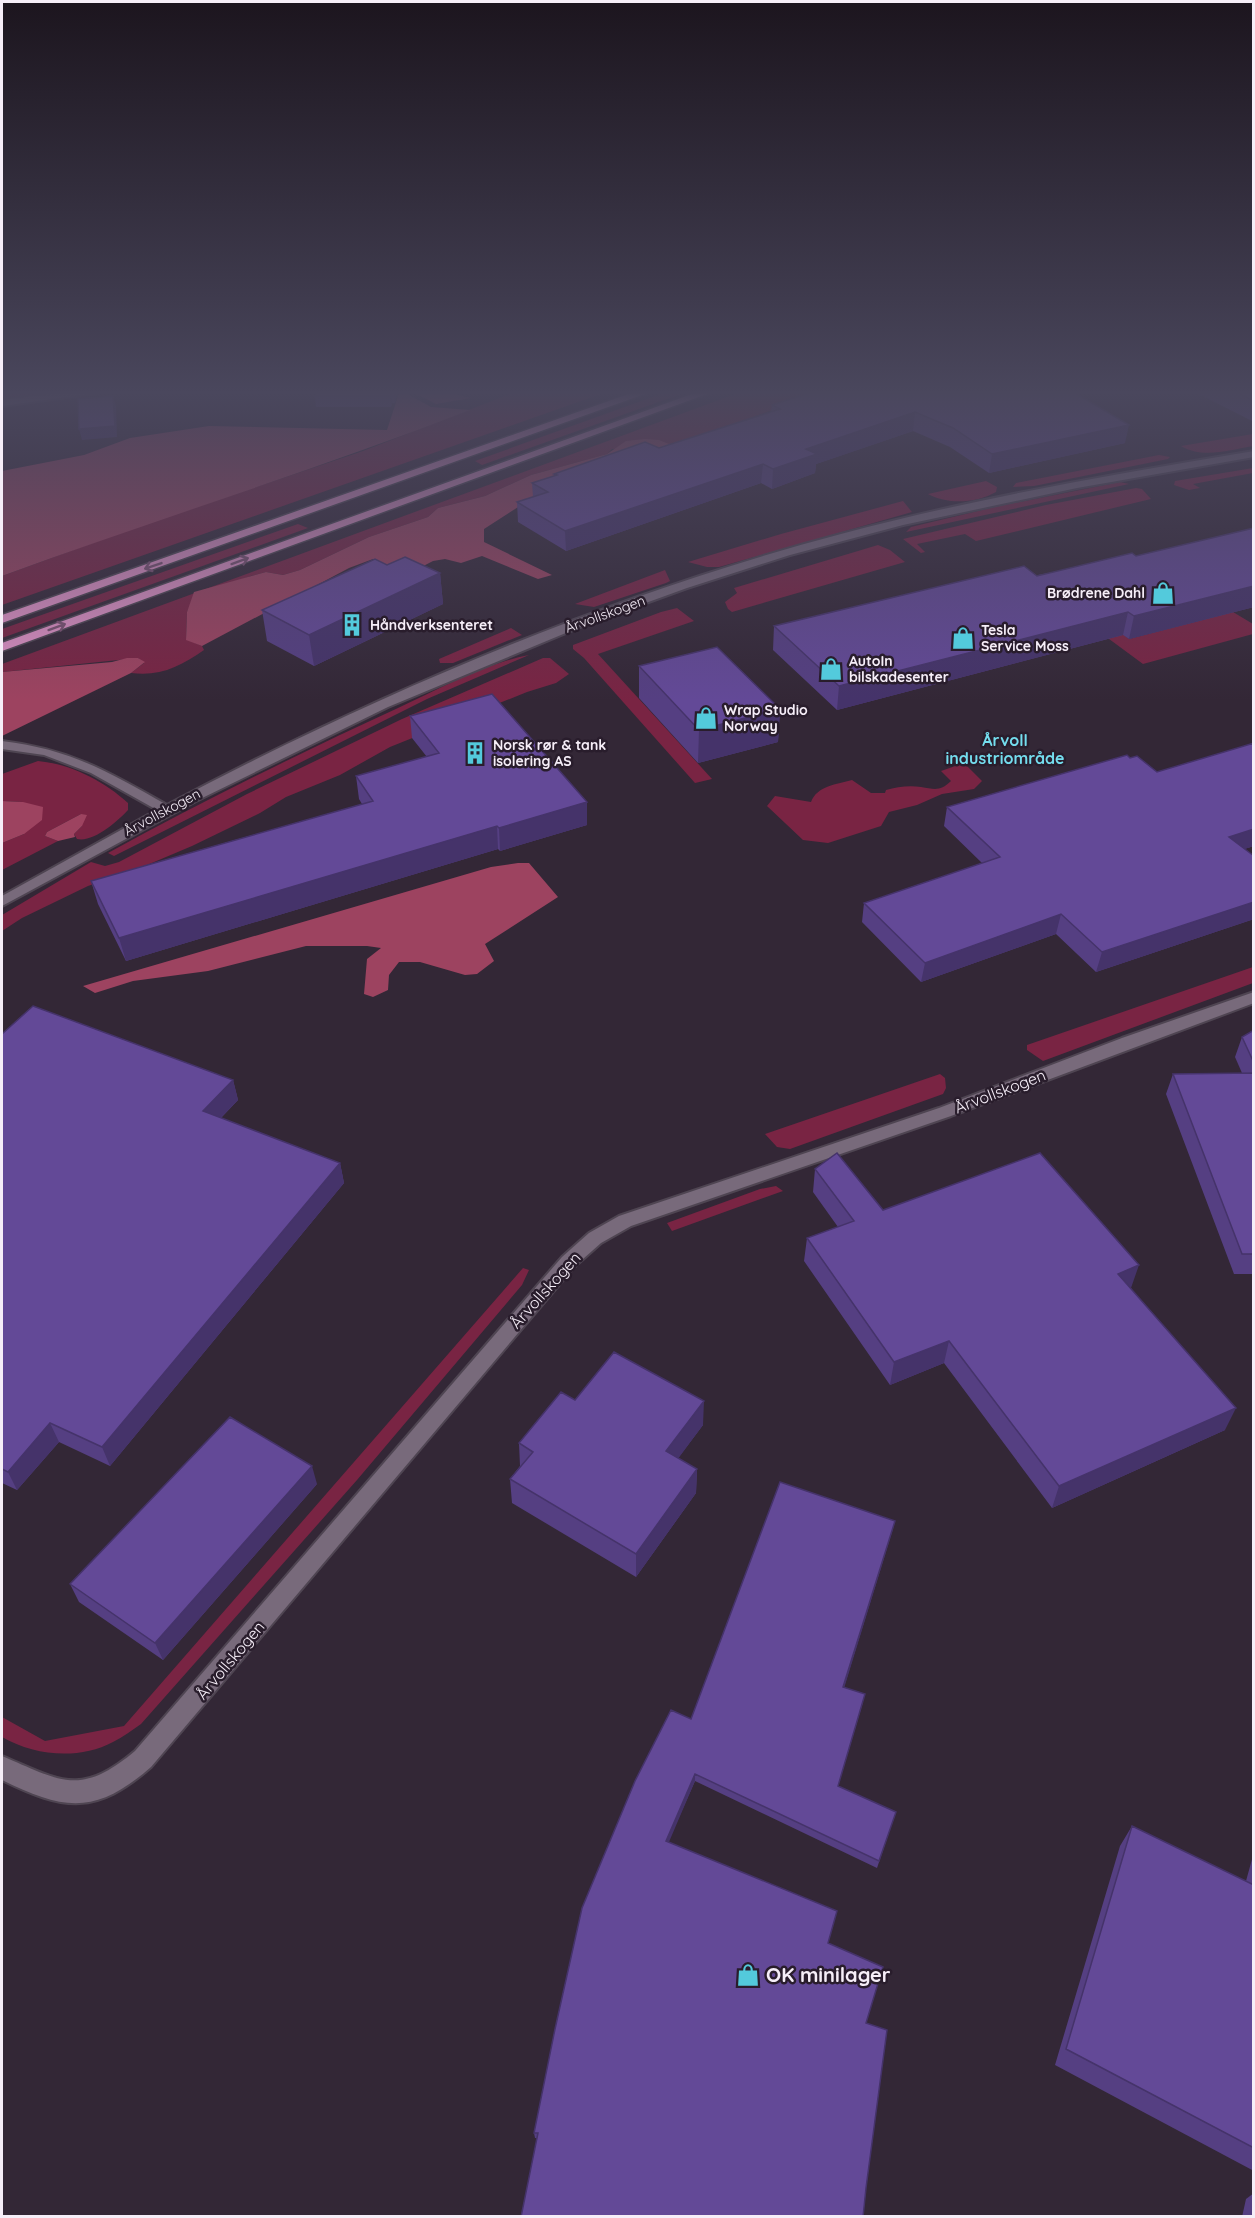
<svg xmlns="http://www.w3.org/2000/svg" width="1255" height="2218" font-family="Quicksand,sans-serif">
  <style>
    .green { fill: #792443 }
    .forest { fill: #9d4360 }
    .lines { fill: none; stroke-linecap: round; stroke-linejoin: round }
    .minor-casing { stroke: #4f4552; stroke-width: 4 }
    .motorway-casing { stroke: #4f4552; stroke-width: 3 }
    .minor { fill: #786a7b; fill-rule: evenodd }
    .motorway { fill: #de91c4; fill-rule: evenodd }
    .wall { fill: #553f82 }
    .shaded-wall { fill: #45336a }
    .building { fill: #634997; stroke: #45336a; stroke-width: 1.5 }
    .oneway { stroke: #7a5170 }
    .labels { text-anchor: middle; stroke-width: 5; stroke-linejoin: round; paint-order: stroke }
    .far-poi-label { font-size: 14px; font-weight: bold; fill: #f6eef8; stroke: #291d2c; text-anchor: start }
    .far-street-label { font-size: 14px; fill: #f6eef8; stroke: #291d2c }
    .far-quarter-label { font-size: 16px; font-weight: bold; fill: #74ddee; stroke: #291d2c }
    .street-label { font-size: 16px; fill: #f6eef8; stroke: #291d2c }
    .near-poi-label { font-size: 20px; font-weight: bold; fill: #f6eef8; stroke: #291d2c; text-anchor: start }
  </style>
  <rect width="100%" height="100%" fill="#332736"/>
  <path class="green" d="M2 390H98L2 401Z
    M520 390H612L2 605V576L120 533 363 451Z
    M672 390H692L482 465 475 461Z
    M746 390H827L674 446 612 449 607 454 531 475 485 496 438 508 428 517 369 537 300 570 283 575 266 572 251 576 194 597 187 612 186 639 202 646 204 650C181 666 160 677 131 673L144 663 138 658 2 672V664Z
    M1253 434V446C1230 450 1202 459 1181 446Z
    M1159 455 1170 457 1168 459 1034 486 1013 487 1016 483Z
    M1253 468V473L1193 484 1200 488 1189 490 1174 485 1175 481Z
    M986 481 997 487 996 492C977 503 948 505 928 494Z
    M1120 482 1129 484 906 532 911 527 999 506Z
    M1136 488 1142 489 1151 499 976 541 965 534 917 544 925 552 921 553 903 539 1046 505Z
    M903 501 912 512 719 567H707L688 562 781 534Z
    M298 524 308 528 2 638V629Z
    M878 545 890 550 905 562 732 612 728 609 725 602 737 593 734 588Z
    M665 570 670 581 666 583 594 607 575 604Z
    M1077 601 1129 639 1233 612 1253 624V634L1143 664 1063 605Z
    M677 608 694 621 598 654 712 779 695 783 584 658 573 649V645L661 612Z
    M511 628 522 635 453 663H440L439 659Z
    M529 655 427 699 114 856 108 853C203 801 300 753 398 708 440 689 483 664 529 655Z
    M543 658H550L569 674 556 683 527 692 390 747 340 775 286 797 260 813 192 846 140 868 88 886 22 918 2 931V915L91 862 105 866 119 862 247 794 402 719Z
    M38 761C71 764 104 781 128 803V810C118 821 93 843 77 839L74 834 82 826 81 814 47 832 45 836 58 841 2 870V843L24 834 23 802 2 801V774Z
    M964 763 982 781 974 789 942 794 917 805 889 812 881 826 828 843 803 840 767 806 775 796 811 802C817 786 837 784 852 780L871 793H885L886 790C897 787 909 785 921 787 934 789 940 792 951 781L941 771Z
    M1253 967V983L1043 1061 1027 1050V1045Z
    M940 1074 945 1078 946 1088 943 1094 790 1149 777 1147 765 1134Z
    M776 1186 783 1191 672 1231 667 1223 760 1189Z
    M523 1268 529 1270 522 1285 357 1480 141 1724C132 1730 123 1737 113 1742 79 1760 35 1756 2 1737V1717L45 1741 124 1726Z"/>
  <path class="forest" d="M400 390 431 407 470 410C316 470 157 519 2 576V471L84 455 130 438 209 426 387 430Z
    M409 390H437L471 398 436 404Z
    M645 439 659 440 674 446 529 500 484 529V542L552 575 538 579 482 556 461 563 445 559 433 561 406 575 373 559 349 568 202 646 186 640 187 612 194 592 266 572 283 575 300 570 369 537 428 517 438 508 485 496 531 475 607 454 626 441Z
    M127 658H138L145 662 131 673 2 736V672L112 662Z
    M2 801 23 802 43 807 42 820 24 834 2 843Z
    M81 814 87 815 82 826 74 834 75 837 58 841 45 836 47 832Z
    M518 863H529L558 897 485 944 494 961 477 974 465 975 420 962H399L389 975 388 990 373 997 364 994 367 959 381 948 367 946H306L208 971 133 981 95 993 83 986 491 867Z"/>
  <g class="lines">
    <g class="minor-casing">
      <path id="minor" d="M86 390H117L2 406V400Z
        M1254 451V457L1077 488 903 525 790 555 687 588 585 625 388 707 196 801 2 906V896L157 810 91 773 44 755 2 749V741C70 749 109 772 167 805 380 692 608 596 841 534 976 498 1115 474 1254 451Z
        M1254 992V1003L951 1116 631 1226 601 1243 574 1267 151 1767C96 1815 65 1811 2 1780V1756C61 1781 80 1797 135 1751L562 1257 589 1233 619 1216 939 1108 1122 1038Z"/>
    </g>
    <g class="motorway-casing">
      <path id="motorway" d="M640 390H656L2 623V615Z
        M703 390H718L2 651V643Z"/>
    </g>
    <use href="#minor" class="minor"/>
    <use href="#motorway" class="motorway"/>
  </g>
  <path class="wall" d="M317 390H398L395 403H392L391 407H316L315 396Z
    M818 390H1087L1074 393 1125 443 989 473 950 447 913 431 816 464 815 473 772 489 761 483 566 551 518 522 517 502 533 497 532 483 554 476V474L659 448 771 412 772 405Z
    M1191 390H1254V422Z
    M1254 528V607L1129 639 1123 635 837 710 773 650 774 626 1136 556Z
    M387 565 440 573 443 604 314 666 267 641 262 610Z
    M639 666 780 709 778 742 698 763 639 698Z
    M410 716 587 825 500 851 498 849 126 961 98 904 91 881 362 804 359 799 356 776 427 757 412 738Z
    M1254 743V846L1244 849 1254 856V919L1096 972 1056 934 921 982 862 922 864 903 982 863 944 826 947 807 1130 758 1157 772Z
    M1254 1030V1274H1234L1166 1094 1173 1074 1242 1073 1235 1057 1242 1037Z
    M2 1034 233 1080 238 1100 221 1118 340 1163 344 1183 110 1466 59 1442 17 1490 2 1483Z
    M815 1169 883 1210 1131 1288 1225 1430 1052 1508 944 1363 890 1385 804 1261 807 1238 838 1227 813 1192Z
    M575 1400 703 1425 678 1458 697 1469 696 1493 636 1577 512 1503 510 1479 520 1466 519 1443Z
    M317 1484 163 1660 79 1602 70 1584Z
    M895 1521 844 1687 863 1702 838 1786 896 1812 877 1868 695 1781 537 2138H535L534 2133 691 1719Z
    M1132 1826 1246 1881 1254 1852V2171L1055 2065 1120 1846Z
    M1254 2193V2217H1242L1246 2199Z"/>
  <path class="shaded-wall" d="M394 390H398L395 403 394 392Z
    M1051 390H1087L1049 399Z
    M391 392 392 403 391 407 390 396Z
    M113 396 116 406 117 437 82 440 79 429Z
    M915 412 913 431 816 464 815 473 772 489 773 469 806 449Z
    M1129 425 1125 443 989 473 992 454Z
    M763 464 761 483 566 551 565 531Z
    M440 573 443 604 314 666 309 635Z
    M1254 586V607L1129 639 1134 616Z
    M1128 612 1123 635 837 710 839 686Z
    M780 709 778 742 698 763 699 730Z
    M587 802V825L500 851 499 828Z
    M497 826 498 849 126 961 119 938Z
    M1254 829V846L1223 856 1229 837Z
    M1254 902V919L1096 972 1102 952Z
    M1061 914 1056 934 921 982 925 963Z
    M233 1080 238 1100 208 1131 203 1111Z
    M340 1163 344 1183 110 1466 102 1447Z
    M1139 1265 1131 1288 1118 1274Z
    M949 1341 944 1363 890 1385 894 1362Z
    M704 1401 703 1425 666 1475V1451Z
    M1236 1408 1225 1430 1052 1508 1059 1486Z
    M50 1423 59 1442 17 1490 8 1472Z
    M312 1466 317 1484 163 1660 155 1643Z
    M697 1469 696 1493 636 1577V1554Z
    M895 1521 893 1529 842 1695 843 1687Z
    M695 1774V1781L666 1849V1841Z"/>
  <path class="building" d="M317 390H394V392H391L390 396H315Z
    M818 390H1070L1129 425 992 454 953 428 915 412 806 449 817 454 773 469 763 464 565 531 517 502 548 492 532 483 557 475 554 474 645 442 659 448 780 409 772 405Z
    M1232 390H1254V401Z
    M113 396 115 426 79 429 78 399Z
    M1254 528V586L1134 616 1128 612 839 686 774 626 1024 566 1037 576 1132 553 1136 556Z
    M405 557 440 573 309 635 262 610 375 559 387 565Z
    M717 647 780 709 699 730 639 666Z
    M492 694 587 802 499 828 497 826 119 938 91 881 373 801 356 776 439 753 410 716Z
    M1254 743V829L1229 837 1254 856V902L1102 952 1061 914 925 963 864 903 1000 857 947 807 1127 755 1130 758 1137 756 1157 772Z
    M33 1006 233 1080 203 1111 340 1163 102 1447 50 1423 8 1472 2 1469V1034Z
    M1254 1030V1063L1242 1037Z
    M1254 1073V1254H1242L1173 1074Z
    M837 1153 883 1210 1040 1153 1139 1265 1118 1274 1236 1408 1059 1486 949 1341 894 1362 807 1238 854 1221 815 1169Z
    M614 1352 704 1401 666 1451 697 1469 636 1554 510 1479 533 1452 519 1443 561 1392 575 1400Z
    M230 1417 312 1466 155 1643 70 1584Z
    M780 1482 895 1521 843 1687 865 1694 838 1786 896 1812 879 1861 695 1774 666 1841 837 1911 828 1943 883 1967 866 2023 887 2030 866 2188 863 2217H521L538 2133H534L555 2029 582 1908 635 1781 671 1710 691 1719Z
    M1132 1826 1254 1885V2148L1066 2049Z"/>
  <defs><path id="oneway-shaft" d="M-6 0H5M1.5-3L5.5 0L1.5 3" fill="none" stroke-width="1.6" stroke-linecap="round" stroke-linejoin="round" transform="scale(1.5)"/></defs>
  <g class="oneway">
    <use href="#oneway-shaft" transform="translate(240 561) rotate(-20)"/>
    <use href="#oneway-shaft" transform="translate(153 566) rotate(161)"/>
    <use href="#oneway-shaft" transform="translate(57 627) rotate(-20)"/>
  </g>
  <linearGradient id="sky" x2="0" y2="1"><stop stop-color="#1c151e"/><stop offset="0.56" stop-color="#4a475d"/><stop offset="1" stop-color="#4a475d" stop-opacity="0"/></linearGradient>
  <rect width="1255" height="701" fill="url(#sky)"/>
  <defs>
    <g id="shop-bare" transform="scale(1.8)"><path d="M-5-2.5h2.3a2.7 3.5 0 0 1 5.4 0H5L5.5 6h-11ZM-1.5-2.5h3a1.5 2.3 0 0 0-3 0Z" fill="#53cadc" stroke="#291d2c" stroke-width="2.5" paint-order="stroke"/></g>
    <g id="building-bare" transform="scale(1.8)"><path d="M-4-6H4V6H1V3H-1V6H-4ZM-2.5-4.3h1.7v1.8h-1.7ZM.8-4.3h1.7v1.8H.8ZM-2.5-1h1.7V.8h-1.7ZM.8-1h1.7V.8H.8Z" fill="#53cadc" stroke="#291d2c" stroke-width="2.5" paint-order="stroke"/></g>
  </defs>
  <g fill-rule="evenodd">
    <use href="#shop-bare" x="1163" y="593"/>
    <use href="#building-bare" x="352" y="625"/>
    <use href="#shop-bare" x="963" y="638"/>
    <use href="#shop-bare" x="831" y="669"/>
    <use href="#shop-bare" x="706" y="718"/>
    <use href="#building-bare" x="475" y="753"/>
    <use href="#shop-bare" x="748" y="1975"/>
  </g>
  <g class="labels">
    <g class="far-poi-label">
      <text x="1145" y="598" text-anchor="end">Brødrene Dahl</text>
      <text x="370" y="630">Håndverksenteret</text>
      <text x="981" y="635">Tesla<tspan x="981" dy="16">Service Moss</tspan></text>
      <text x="849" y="666">AutoIn<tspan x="849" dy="16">bilskadesenter</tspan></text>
      <text x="724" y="715">Wrap Studio<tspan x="724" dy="16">Norway</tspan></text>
      <text x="493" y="750">Norsk rør &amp; tank<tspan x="493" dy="16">isolering AS</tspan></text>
    </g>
    <g class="far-street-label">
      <text transform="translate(605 614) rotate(-20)" y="5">Årvollskogen</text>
      <text transform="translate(162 812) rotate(-28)" y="5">Årvollskogen</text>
    </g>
    <g class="far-quarter-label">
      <text x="1005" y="746">Årvoll<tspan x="1005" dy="18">industriområde</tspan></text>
    </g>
    <g class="street-label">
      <text transform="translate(1000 1091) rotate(-21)" y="6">Årvollskogen</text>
      <text transform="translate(545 1290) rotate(-48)" y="6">Årvollskogen</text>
      <text transform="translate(230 1660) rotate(-50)" y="6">Årvollskogen</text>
    </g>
    <g class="near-poi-label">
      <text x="766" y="1982">OK minilager</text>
    </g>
  </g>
  <rect width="1255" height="2218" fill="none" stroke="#f6eef8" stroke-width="6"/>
</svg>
